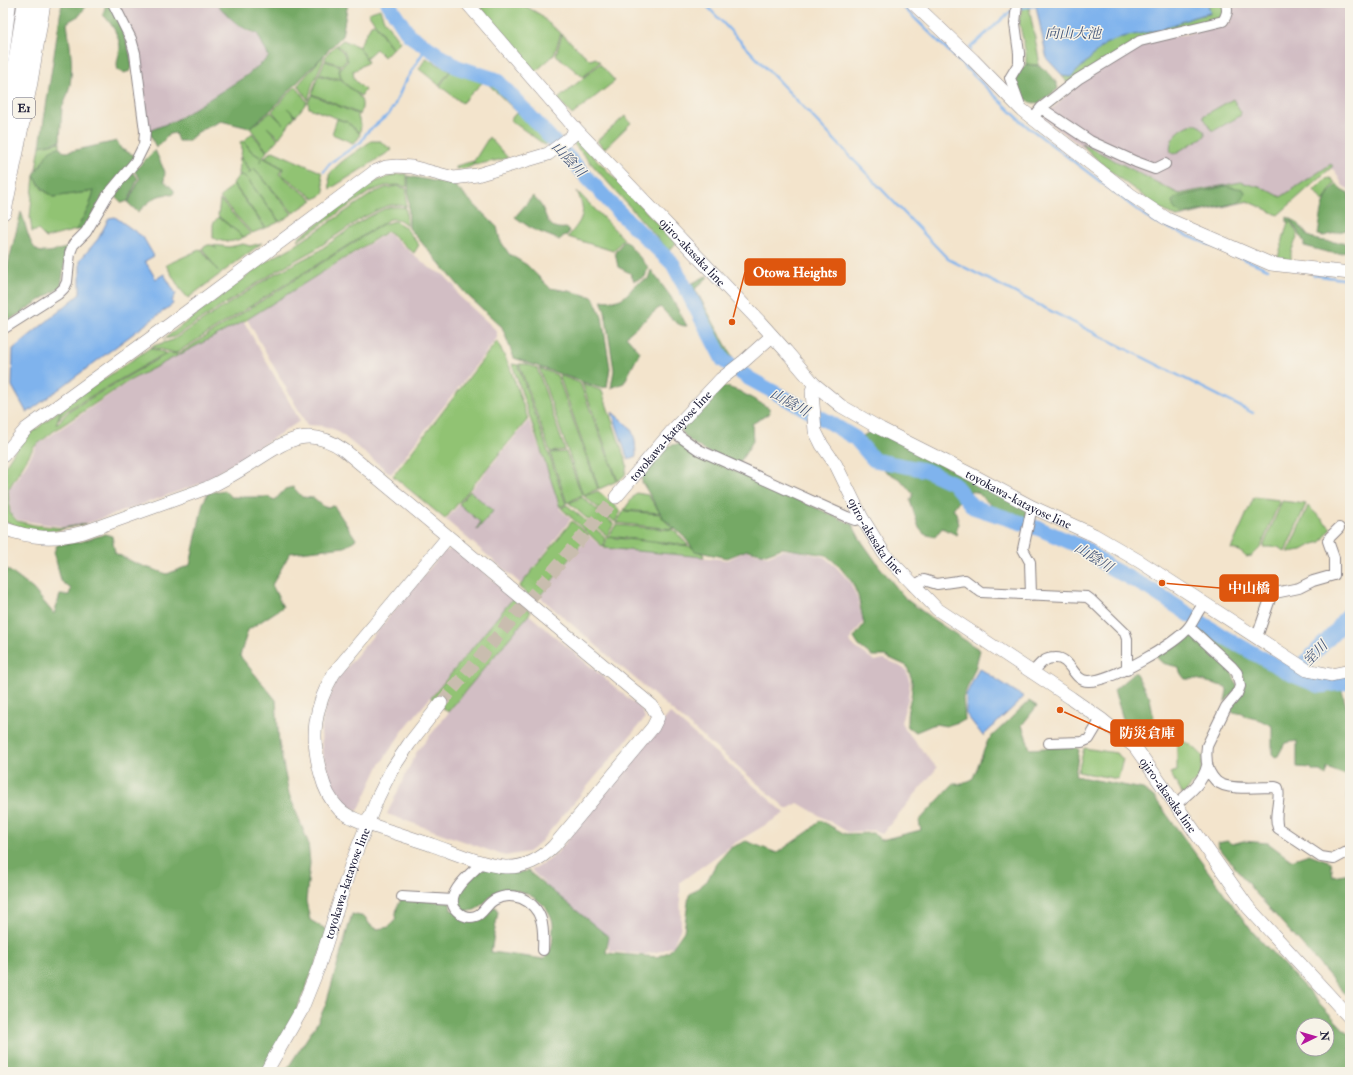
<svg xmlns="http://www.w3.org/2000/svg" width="1353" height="1075" font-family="'IM FELL Double Pica','Noto Serif JP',serif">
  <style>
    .industrial { fill: #d2bec4 }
    .green { fill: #91c373; stroke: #5a7257 }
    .forest { fill: #74a965; stroke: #4b6650; fill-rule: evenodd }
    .water { fill: #7fb3ed; stroke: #506a94 }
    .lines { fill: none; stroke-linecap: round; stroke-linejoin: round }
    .stream { stroke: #7fb3ed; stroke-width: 2.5 }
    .river { stroke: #7fb3ed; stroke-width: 15 }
    .secondary-tunnel { stroke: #c9bdaf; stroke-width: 13; stroke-dasharray: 13 6; stroke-linecap: butt }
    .street-casing { stroke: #8a8384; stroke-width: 12 }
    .secondary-casing { stroke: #8a8384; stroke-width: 14 }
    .highway-casing { stroke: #8a8384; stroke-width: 18 }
    .street { stroke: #fff; stroke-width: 10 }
    .secondary { stroke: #fff; stroke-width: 13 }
    .highway { stroke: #fff; stroke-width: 17 }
    .labels { text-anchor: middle; stroke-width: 3; stroke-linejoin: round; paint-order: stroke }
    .shield { fill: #f7f3e8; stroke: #62616f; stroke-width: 1 }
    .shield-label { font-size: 12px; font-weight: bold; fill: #22223b }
    .street-label { font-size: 13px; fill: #22223b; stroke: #f7f3e8 }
    .water-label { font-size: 14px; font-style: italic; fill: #435579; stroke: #f7f3e8 }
    .leader { fill: none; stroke: #de560e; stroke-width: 1.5 }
    .callout-dot { fill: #de560e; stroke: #f7f3e8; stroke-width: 1.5 }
    .callout { fill: #de560e; stroke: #de560e; stroke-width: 1.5 }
    .callout-label { font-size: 14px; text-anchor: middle; font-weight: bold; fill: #fff }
  </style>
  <rect width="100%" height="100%" fill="#f7f3e8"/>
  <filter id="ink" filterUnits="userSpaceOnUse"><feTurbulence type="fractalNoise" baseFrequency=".025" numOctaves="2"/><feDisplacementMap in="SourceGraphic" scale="8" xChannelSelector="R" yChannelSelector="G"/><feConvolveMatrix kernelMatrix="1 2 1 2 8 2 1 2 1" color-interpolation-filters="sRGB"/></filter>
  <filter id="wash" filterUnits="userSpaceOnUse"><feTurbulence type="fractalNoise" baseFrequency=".012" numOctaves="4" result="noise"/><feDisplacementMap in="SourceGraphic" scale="16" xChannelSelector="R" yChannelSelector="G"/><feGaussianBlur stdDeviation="0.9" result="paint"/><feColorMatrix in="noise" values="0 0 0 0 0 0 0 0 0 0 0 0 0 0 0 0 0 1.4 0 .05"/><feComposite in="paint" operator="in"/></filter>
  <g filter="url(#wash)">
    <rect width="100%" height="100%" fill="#f3e4cc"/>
    <path class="industrial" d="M117 3H216L230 18 247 31 257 34 269 57 245 76 175 120 149 131Z
      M1231 3H1350V190L1343 186 1335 171 1330 168 1278 215 1248 202 1177 218 1165 212 1110 172 1084 148 1042 118 1085 78 1139 43 1187 34 1228 24 1232 17Z
      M387 233 430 268 444 275 455 287 458 295 497 331V338L391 474 336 430 323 426 307 425 247 319Z
      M243 320 300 421 202 483 92 522 65 527 18 520 11 513 9 490 27 463 37 445 127 383Z
      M529 420 553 486 560 509 571 519 521 584 446 520Z
      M589 536 604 549 630 550 728 560 746 551 768 556 782 550 797 551 824 557 835 566 850 582 857 598 863 622 849 641 856 648 875 661 884 659 894 663 906 670 910 682 908 699 901 722 904 728 937 768 882 834 874 830 848 832 798 803 787 809 540 597Z
      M456 549 514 597 404 729 379 766 358 811 344 804 334 790 327 772 322 751 321 731 324 710 337 679 444 551Z
      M528 614 641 709 645 718 538 845 528 852 505 856 387 814 416 753Z
      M670 713 785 813 735 843 680 882 681 927 673 946 661 951 646 954 610 951 607 939 555 894 531 870 549 860 558 852 599 798Z"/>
    <path class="green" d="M481 3H520L541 15 547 22 561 33 554 55 535 72 479 5Z
      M1208 3H1224L1225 11 1219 20 1159 34 1068 83 1062 76 1071 77 1105 44 1122 37 1160 30 1194 17 1210 14Z
      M1029 7 1039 59 1038 65 1026 64V54L1019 21 1022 8Z
      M380 9 384 20 400 42 393 49 368 13Z
      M375 24 392 49 384 57 376 49 366 58 359 46 371 25Z
      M562 34 590 60 596 58 600 62 583 77 556 55Z
      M343 40 359 47 368 62 354 71 353 70 354 79 365 90 361 96C353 90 335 79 341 67 342 65 346 63 348 61L344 51 337 45Z
      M336 45 343 52 347 60 341 65 325 60 326 55Z
      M324 55 323 61 313 83 308 100 298 85Z
      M426 58 450 71 439 85 419 69Z
      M325 61 340 66 339 71 341 78H332L319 74Z
      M600 64 615 81 572 115 558 99Z
      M451 70 484 81 462 103 440 86Z
      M318 75 332 79H341C352 94 368 94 360 115L357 113 312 94Z
      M485 81 503 92 550 142 545 145 510 120 517 112Z
      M296 86 307 102 296 116 287 108 295 116 279 138 267 127 278 139 267 151 250 128 271 112 283 124 272 111Z
      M312 95 357 114 361 125 360 133 347 122 309 108 308 102Z
      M1233 99 1241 112 1240 116 1215 130H1211L1203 116Z
      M625 116 631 123 604 149 597 141Z
      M337 119 347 122 360 134 358 139 353 143 332 134Z
      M1194 124C1200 125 1202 128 1205 132V136L1174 154 1171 152C1167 139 1182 126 1194 124Z
      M252 133 267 152 261 158 260 162 262 157 282 168 279 174 313 200 293 213 254 168 292 214 280 222 246 177 239 174 240 157 250 171 248 174 251 171 241 157 242 147 240 142 243 141 252 152 260 157 252 152 244 141Z
      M489 137 508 158 475 165 473 161 474 165 467 168 456 169V166L474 161Z
      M578 140 676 243 669 251 573 143Z
      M371 141H380L392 150 330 189 329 175C340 160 357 152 371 141Z
      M60 142V147C46 149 45 161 36 170L40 146Z
      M1081 143 1179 194 1241 182 1266 189 1281 197 1331 164 1333 166 1278 215 1248 201 1177 217C1162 211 1150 201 1138 192 1117 177 1098 162 1081 143Z
      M273 151 321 172 325 193 315 199 281 174 283 168 264 157Z
      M397 174H407V187L398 185 385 186 371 191 299 240 297 239 366 187 377 181Z
      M239 175 246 177 279 222 266 228 233 183Z
      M34 176 42 189 53 197 94 191 89 207 76 230 46 238 38 230 32 232 30 217Z
      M1329 178 1332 179 1335 183 1331 188 1323 202 1314 190 1326 179Z
      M233 184 265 228 252 233 220 198Z
      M398 186 407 189 406 207 400 205H391L384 207 362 218 316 249 278 270 174 337 164 339 267 261 296 245 373 193 385 188Z
      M577 191 624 239 613 251 568 237C583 218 587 214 577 191Z
      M220 200 251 234 244 237 218 216Z
      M391 207H400L406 208 407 226C401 220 397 217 388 220L176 353 151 347 156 345 173 340 273 275 317 252 361 221 384 209Z
      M218 217 244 237C233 243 224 243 213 238V224Z
      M395 221 405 227 419 245 414 253 388 231 246 320 127 382 54 431 34 447 8 490 10 513 17 521 34 525 62 528 86 524 53 531H32L3 521V469L16 449 29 435 61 409 56 425 70 410 168 353 178 354 383 224Z
      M1288 222H1291L1298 235 1291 252V263L1278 262V257Z
      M262 243 188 298 180 289 166 265 201 249 218 271 202 248 208 245H212L217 249 213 245 229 247 243 244 250 246Z
      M497 341 509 365 528 419 445 519 393 476Z
      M150 348 166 353 69 409 58 420 62 409 73 400Z
      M512 364 518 365 566 504 560 507Z
      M519 364H526L537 368 565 450 550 452Z
      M539 368 557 375 598 489 583 495Z
      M559 375 580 383 617 481 599 489Z
      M582 383 602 391 627 465 625 475 618 481Z
      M566 452 582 495 567 503 550 453Z
      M470 491 493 511 477 530V528L480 523V522L459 504Z
      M598 491 621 511 615 522 584 496Z
      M636 493 648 495 660 513 624 510Z
      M582 497 614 524 607 536 569 503Z
      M1254 497 1280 500 1261 547 1252 556 1246 557 1240 551 1231 549Z
      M1282 501 1306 504 1285 552 1278 547H1263Z
      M567 505 605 537 603 547 561 508Z
      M1308 506 1331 528 1321 542 1311 545 1302 550 1288 552Z
      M624 511 660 514 664 520 674 529 616 523Z
      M572 521 588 535 536 601 519 587Z
      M616 525 674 530 688 545 609 536Z
      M607 537 689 546 703 554 704 557 604 548Z
      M514 597 531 612 448 712 431 698Z
      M1177 741C1189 741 1195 748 1203 756L1201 775 1183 795 1170 773 1177 771Z
      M1084 748 1116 753 1123 759 1118 779 1078 772Z"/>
    <path class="forest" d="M62 3H84L87 4 80 15 71 20 67 23C70 47 75 69 68 93 66 98 65 103 62 107L60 141 40 146Z
      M106 3H108C121 25 129 42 132 68L130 71 124 73 118 70C115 62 120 55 120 47 119 36 111 22 103 15Z
      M216 3H348L342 36 270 111 249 128 221 121 198 132 188 141H178L175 133 170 134 156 148 149 131 176 120 246 76 269 57 257 33C239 29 228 16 216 3Z
      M1026 64C1030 65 1035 65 1039 66 1047 70 1057 80 1058 89L1039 103C1036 103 1032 103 1030 102 1022 99 1014 85 1016 77 1017 72 1023 68 1026 64Z
      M117 141 121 149 136 156 82 230H76L89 207 94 191 53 197 43 189 34 176C36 168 39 169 42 163 48 153 47 149 60 147L62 151 67 152Z
      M155 150 165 172 164 181 174 190V193L172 195C157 192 148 203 138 212L128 203 140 178 134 171Z
      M132 172 138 178 128 201 122 203 114 195Z
      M408 176 454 185 497 227 500 240 509 254 527 265 550 288 569 291 593 297 602 317 610 368 607 387 600 388 514 358 502 327 466 294 409 228Z
      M1337 184 1341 190 1349 194 1350 229 1324 236 1318 235C1321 218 1322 195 1337 184Z
      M1226 186 1243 189 1245 192 1243 199 1237 203 1182 214C1176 211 1173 209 1172 201L1177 197Z
      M533 196C535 199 540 203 542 207 548 220 548 230 566 228L570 231 567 235 563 236 560 240 532 229 515 217Z
      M21 212C26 223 29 251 42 252 50 253 60 249 67 248L61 287 3 324V285Z
      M1287 217 1297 222 1308 236 1317 240 1350 244V249C1347 250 1344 253 1341 253 1332 255 1314 248 1304 246V242L1292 222H1287Z
      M625 240 648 267 645 277 634 281 630 273 618 267 615 252Z
      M651 270 671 297 687 326C676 327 667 313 660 307L626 336 640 352 624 383 611 388 614 370 605 312 601 300C608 301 617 302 624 297 634 289 632 284 648 279Z
      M706 276 708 277 695 289 733 358 728 361 721 351 687 286Z
      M724 386 739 391 769 408 770 413 752 424 753 441 740 462 736 465C720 457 687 446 681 429Z
      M871 431H876L1029 509 1026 522 993 507 977 492 965 491 953 480 926 469 879 460 868 447 863 436Z
      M683 443 703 457 852 524 860 539 879 566 906 599 934 620 980 650 976 666 963 698 965 720 946 726 935 724 916 732 908 727C904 710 914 697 912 682 912 677 908 671 907 666L885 656H872L859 646 854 638 864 624 858 596 852 582 838 565 826 555 782 548 766 554 747 550 727 558 695 551 684 537 664 519 642 482V475L667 446Z
      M877 464 932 478 948 488 960 499 953 509 956 513 959 524 956 529 957 535 942 528 935 537 924 534 919 528 910 501 913 494 901 480 887 472Z
      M293 487 302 497 314 498 324 507 334 506 356 539 345 547 290 553 272 585 283 607 248 630 240 656 276 700 279 743 289 794 308 842 310 863 306 901 310 920 329 931 271 1072H3V566L33 589 54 614 60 595H69L71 589 61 581 54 552 57 545 80 542 105 534 112 536 115 553 137 564 167 574 190 565 203 503 208 493 224 490 231 497H268L275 500 285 489Z
      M1196 625 1257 661 1290 678 1319 688 1341 687 1350 721V803L1348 801V776L1327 768 1326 776 1320 771H1313L1311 768 1297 767V741L1285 743 1278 756 1275 757 1272 754V726L1260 720 1244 716V714L1227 711C1239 696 1250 691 1241 670L1194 626Z
      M1189 630 1230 669 1238 687 1225 702 1227 690 1226 687 1196 679H1185L1181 674 1178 667C1168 664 1160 665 1156 655Z
      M1135 672 1150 698 1156 732H1151L1138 738 1124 722 1114 690Z
      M1029 701 1037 706 1022 725 1030 749 1074 746 1079 750 1075 776 1143 789 1154 797 1251 930 1350 1036V1072H285L317 1023 326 1004 352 914 365 917 370 925 377 929 389 927 395 920 397 907 402 898 450 903 451 910 483 917 495 906 498 912 491 952 544 959C554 948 552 943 553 928 555 906 523 886 504 890 485 894 484 914 462 911L457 902 458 892 482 868 514 873 528 871 609 937 606 953 658 957 670 951 684 931 689 895 707 881 716 864 730 848 746 841 777 853 809 831 820 820 845 834 873 833 881 840 921 830 919 821 953 784H963L973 778 988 740ZM1303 1025H1327V1049H1303Z
      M1227 841 1232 844 1243 841 1268 843 1291 860 1309 854 1331 862 1333 876 1350 873V999L1253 890 1218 846V843Z"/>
    <path class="water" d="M1037 3H1208L1210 13 1194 17 1160 30 1122 37 1105 44 1071 77 1063 76 1047 59 1036 6Z
      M115 217 143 237 154 256 145 261 156 279 164 274 176 294 172 301 173 304 27 413 12 386 13 349 80 294V260L98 239 109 218Z
      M612 412C632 429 635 428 636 456L628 460Z
      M979 668 1024 697 983 736 966 714V695Z"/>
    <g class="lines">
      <path class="stream" d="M704 3 948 259 1253 413
        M899 3 1023 123 1152 221 1268 269
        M1019 8 1036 6
        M971 50 970 48 1010 12 1014 10
        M324 171 330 163 361 142 367 132 389 114 394 106 404 84 427 46
        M1313 275 1350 280"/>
      <path class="river" d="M388 3 409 35 457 67 497 80 617 210 673 264 723 360 750 379 827 421 855 438 874 460 925 470 953 483 973 507 1040 529 1084 548 1109 567 1148 588 1224 637 1293 675 1320 686 1350 682
        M1293 675 1336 631 1350 611"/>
    </g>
  </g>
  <g filter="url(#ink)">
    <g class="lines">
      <path class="secondary-tunnel" d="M441 703 616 497"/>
      <g class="street-casing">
        <path id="street" d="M1017 3 1015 24 1019 53V63L1010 78 1021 108
          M3 65 11 3
          M1041 108 1090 141 1136 162 1155 169 1165 164
          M1033 118 1041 108 1078 79 1140 41 1223 21C1227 15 1228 11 1226 3
          M3 329 58 294 64 288 67 282 70 253 73 245 86 232 107 196 136 161 144 145 145 131 135 53 131 39 113 3
          M672 431 699 450 847 517 855 520 862 518
          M913 586 924 580 937 584 965 580 981 592 1087 597 1091 600 1125 633 1127 639V670
          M1031 595 1030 562 1023 549 1032 507
          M1189 627 1232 667 1237 673 1240 686 1237 694 1226 707 1207 746C1206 754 1206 763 1209 771 1211 775 1213 778 1216 781 1226 791 1260 787 1275 787L1278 788C1281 801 1273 815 1278 828L1321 857 1334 859 1345 853 1350 852
          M1257 637 1271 596 1275 593 1299 588 1313 581 1334 575V558L1328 541 1330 537 1339 528
          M1033 672C1040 664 1044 658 1055 658 1071 657 1073 681 1088 681 1110 682 1176 644 1189 627 1195 619 1197 611 1204 604
          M1049 743 1082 742 1089 739 1101 719
          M1175 805C1188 794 1203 783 1207 766
          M483 862C473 872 441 895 457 911 460 914 465 917 470 917 483 917 485 905 494 900 503 895 512 895 521 898 544 908 544 928 543 950
          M402 897 453 900"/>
      </g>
      <g class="secondary-casing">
        <g id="secondary">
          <path id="s1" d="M467 3 575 128 759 321 786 351 814 384 841 406 881 429 976 477 1032 507 1094 535 1139 561 1307 670 1331 675 1350 671"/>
          <path d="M913 3 973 60 1022 110 1131 195 1167 219 1271 264 1350 273"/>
          <path id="s2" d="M814 384 812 391 815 431 822 445 836 465 862 518 885 555 937 609 1071 698 1101 719 1135 747 1248 907 1350 1018"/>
          <path d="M3 456 26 429 169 325 374 172 386 167 397 166 412 167 454 178 477 175 548 154 572 136 575 128"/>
          <path id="s3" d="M616 497 672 431 721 379 744 361 772 336"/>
          <path d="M3 528C32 539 55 540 84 532L207 488C222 481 236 473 250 464 284 443 306 423 344 450L652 706 658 717 653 727 554 846C541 859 524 868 505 867 482 865 455 853 432 845 416 840 400 834 383 829 369 824 351 820 339 809 330 800 324 787 321 775 310 737 314 707 334 673L448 537"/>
          <path id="s4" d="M266 1072 301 1011 319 966 352 862 378 797 391 771 409 744 441 703"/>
        </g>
      </g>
      <g class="highway-casing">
        <path id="highway" d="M3 137 14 80 26 3
          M3 211 29 82 42 3"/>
      </g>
      <use href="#street" class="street"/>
      <use href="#secondary" class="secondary"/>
      <use href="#highway" class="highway"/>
    </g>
  </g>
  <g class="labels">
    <rect class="shield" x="13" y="98" width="22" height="20" rx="3"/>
    <g class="shield-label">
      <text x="24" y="112">E1</text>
    </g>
    <g class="street-label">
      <text dy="5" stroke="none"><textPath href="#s1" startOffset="336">ojiro-akasaka line</textPath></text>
      <text dy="5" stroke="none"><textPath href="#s3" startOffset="82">toyokawa-katayose line</textPath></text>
      <text dy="5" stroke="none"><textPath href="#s1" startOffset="751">toyokawa-katayose line</textPath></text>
      <text dy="5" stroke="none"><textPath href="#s2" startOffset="169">ojiro-akasaka line</textPath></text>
      <text dy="5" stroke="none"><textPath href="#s2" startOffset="565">ojiro-akasaka line</textPath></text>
      <text dy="5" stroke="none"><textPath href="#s4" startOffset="206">toyokawa-katayose line</textPath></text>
    </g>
    <g class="water-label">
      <text x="1073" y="38">向山大池</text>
      <text transform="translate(569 159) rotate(47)" y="5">山陰川</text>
      <text transform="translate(790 402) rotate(29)" y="5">山陰川</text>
      <text transform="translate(1094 557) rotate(32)" y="5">山陰川</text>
      <text transform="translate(1315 653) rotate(-46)" y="5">室川</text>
    </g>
  </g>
  <path class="leader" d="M732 322L745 272M1162 583L1220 588M1060 710L1111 733"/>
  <g class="callout-dot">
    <circle cx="732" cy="322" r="4"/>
    <circle cx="1162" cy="583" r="4"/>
    <circle cx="1060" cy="710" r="4"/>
  </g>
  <g class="callout">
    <rect x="745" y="259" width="100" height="26" rx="4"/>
    <rect x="1220" y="575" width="58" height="26" rx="4"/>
    <rect x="1111" y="720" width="72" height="26" rx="4"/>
  </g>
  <g class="callout-label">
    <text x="795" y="277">Otowa Heights</text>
    <text x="1249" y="593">中山橋</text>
    <text x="1147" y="738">防災倉庫</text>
  </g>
  <rect width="1353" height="1075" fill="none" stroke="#f7f3e8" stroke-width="16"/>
  <g transform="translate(1315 1037) rotate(85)"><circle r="19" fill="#f7f3e8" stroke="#a29fa3"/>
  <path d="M0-3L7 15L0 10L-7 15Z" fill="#b5179e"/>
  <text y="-6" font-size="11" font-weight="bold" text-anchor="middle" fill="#22223b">N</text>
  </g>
</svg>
